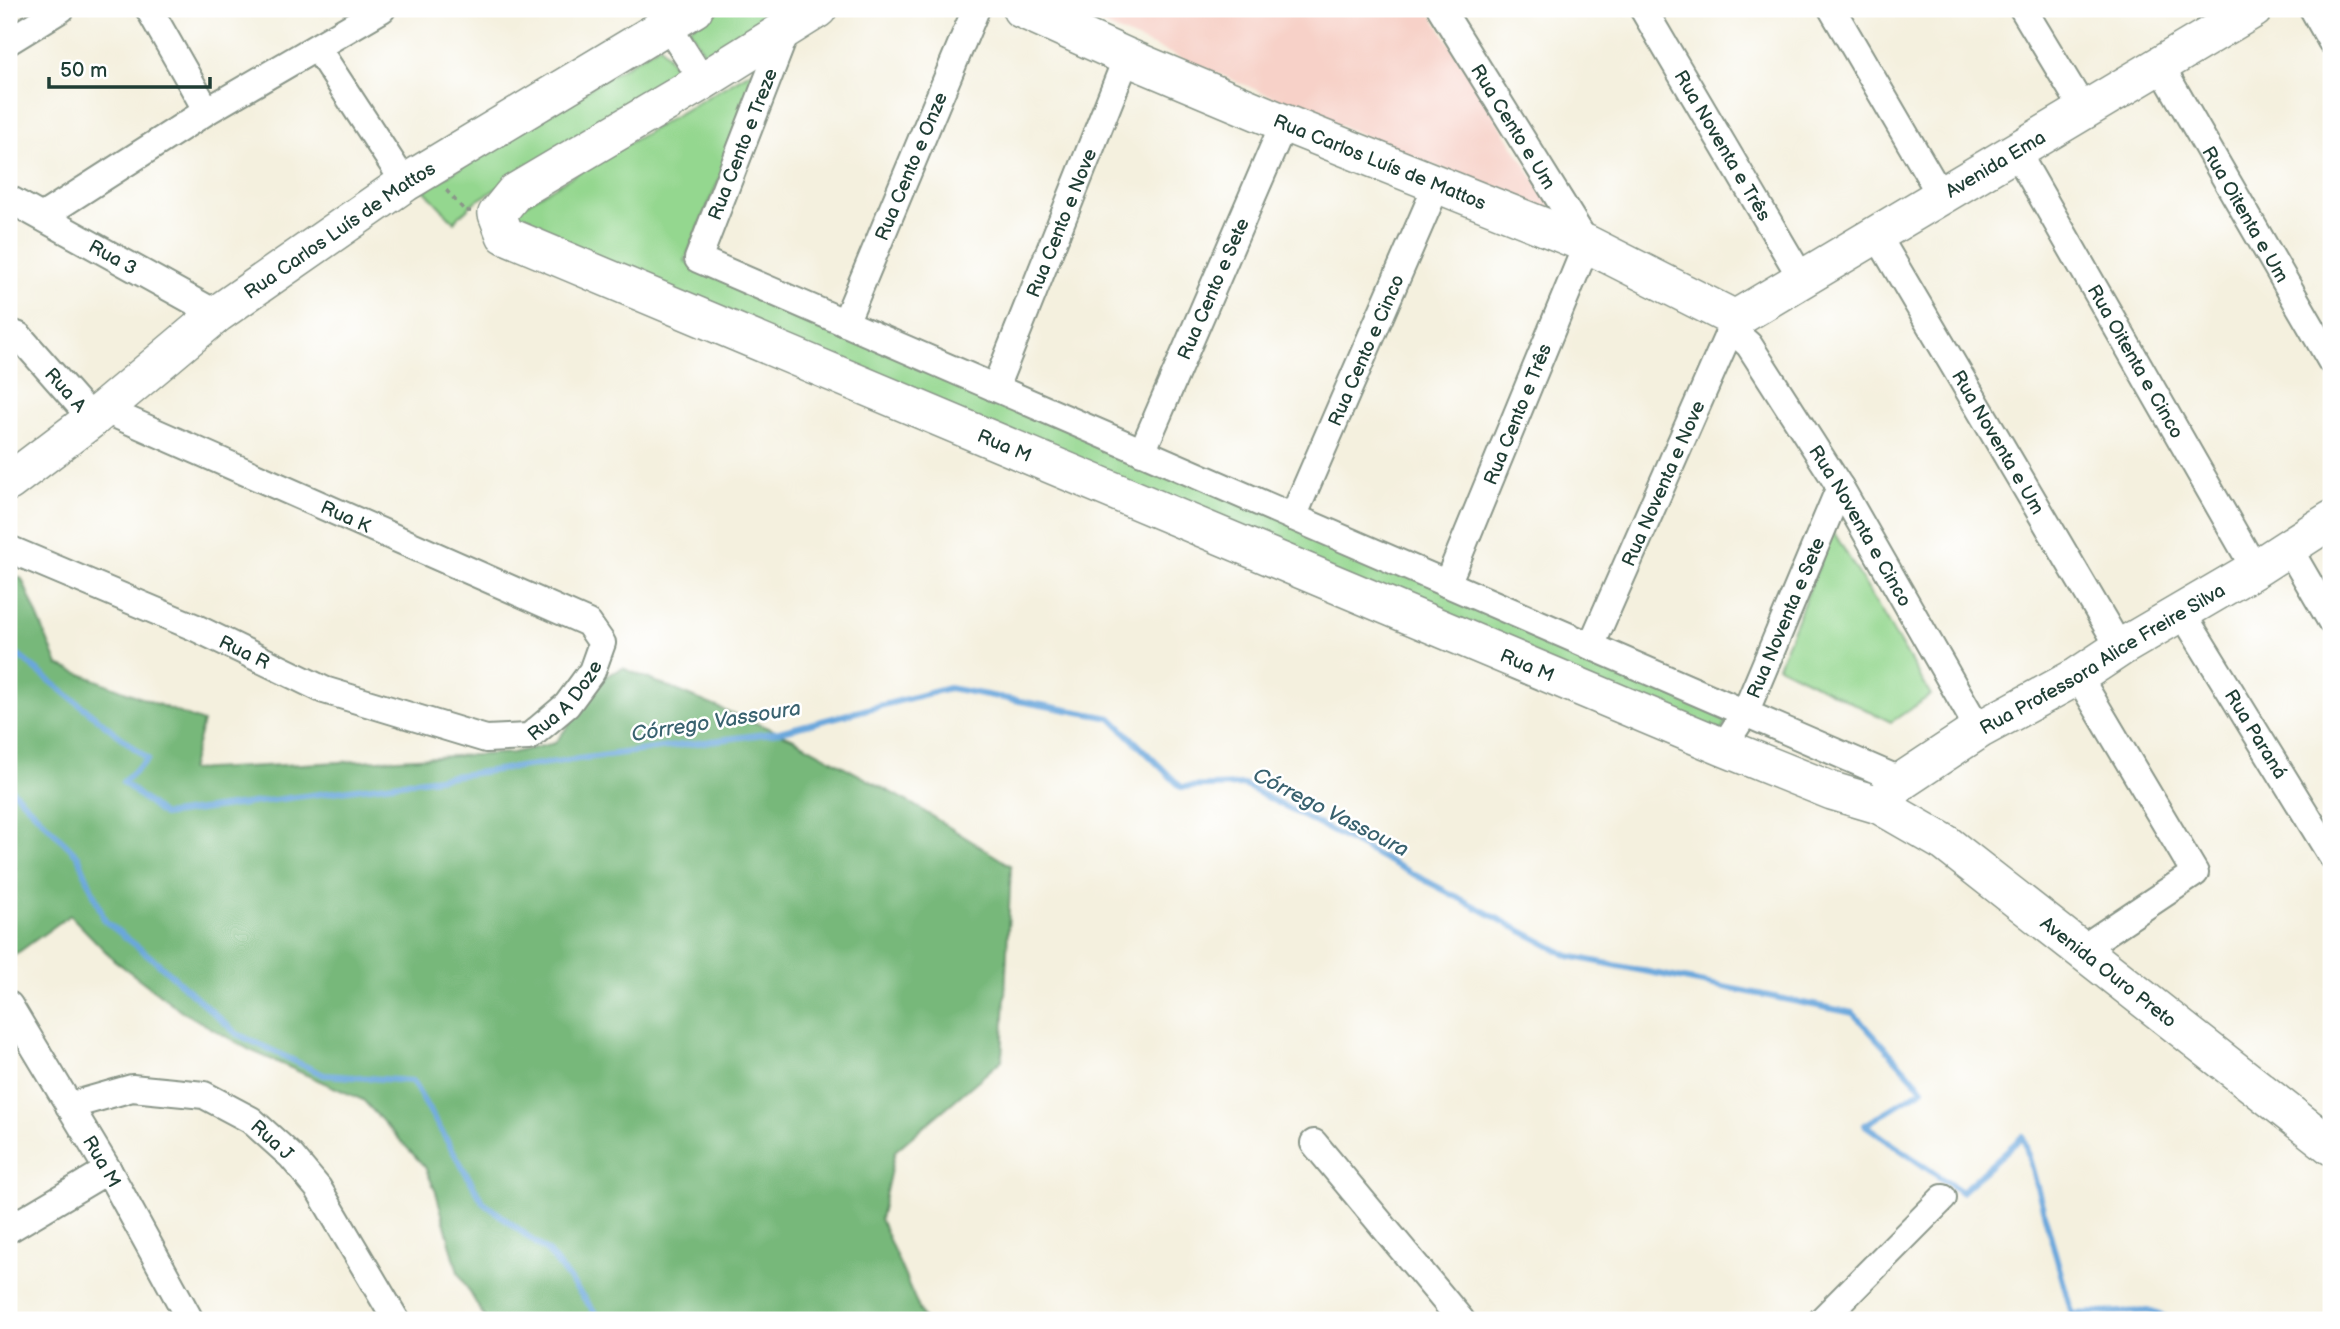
<svg xmlns="http://www.w3.org/2000/svg" width="2340" height="1329" font-family="'Balsamiq Sans',sans-serif">
  <style>
    .built { fill: #f7d1c8 }
    .green { fill: #94d78f; stroke: #5a8a62; stroke-width: 2 }
    .forest { fill: #77b87a; stroke: #4b7a57; stroke-width: 2 }
    .lines { fill: none; stroke-linecap: round; stroke-linejoin: round }
    .stream { stroke: #6aa7dc; stroke-width: 6 }
    .street-casing { stroke: #8a9689; stroke-width: 30 }
    .secondary-casing { stroke: #8a9689; stroke-width: 40 }
    .path { stroke: #8a9689; stroke-width: 3.5; stroke-dasharray: 5 5; stroke-linecap: butt }
    .street { stroke: #fff; stroke-width: 26 }
    .secondary { stroke: #fff; stroke-width: 37 }
    .labels { text-anchor: middle; stroke-width: 5; stroke-linejoin: round; paint-order: stroke }
    .street-label { font-size: 19px; fill: #1f3d34; stroke: #fff }
    .water-label { font-size: 21px; font-style: italic; fill: #39626f; stroke: #fff }
  </style>
  <rect width="100%" height="100%" fill="#fff"/>
  <filter id="ink" filterUnits="userSpaceOnUse"><feTurbulence type="fractalNoise" baseFrequency=".0143" numOctaves="2"/><feDisplacementMap in="SourceGraphic" scale="14" xChannelSelector="R" yChannelSelector="G"/><feConvolveMatrix kernelMatrix="1 2 1 2 8 2 1 2 1" color-interpolation-filters="sRGB"/></filter>
  <filter id="wash" filterUnits="userSpaceOnUse"><feTurbulence type="fractalNoise" baseFrequency=".00686" numOctaves="4" result="noise"/><feDisplacementMap in="SourceGraphic" scale="28" xChannelSelector="R" yChannelSelector="G"/><feGaussianBlur stdDeviation="1.57" result="paint"/><feColorMatrix in="noise" values="0 0 0 0 0 0 0 0 0 0 0 0 0 0 0 0 0 1.4 0 .05"/><feComposite in="paint" operator="in"/></filter>
  <g filter="url(#wash)">
    <rect width="100%" height="100%" fill="#f4f0de"/>
    <path class="built" d="M1066 9H1428L1555 213 1544 212Z"/>
    <path class="green" d="M721 9H804L711 65 689 28Z
      M660 45 682 77 473 203 454 222 424 190Z
      M769 61 685 261 1731 709 1720 736 514 233 518 208Z
      M1833 531 1931 695 1891 722 1778 666Z"/>
    <path class="forest" d="M9 573 22 579 58 665 203 722 190 770 512 753 555 743 606 676 623 668 792 738 914 805 1011 866 1002 1060 895 1151 880 1219 924 1320H486L458 1272 436 1192 425 1167 363 1100 250 1050 183 1012 114 960 70 915 9 959V874L16 869 9 862Z"/>
    <g class="lines">
      <path class="stream" d="M9 648 148 759 123 782 163 815 779 732 949 688 1111 718 1181 787 1244 785 1569 956 1853 1013 1923 1089 1865 1125 1961 1192 2023 1136 2072 1314 2149 1311 2173 1320
        M9 787 78 856 105 921 157 962 237 1034 324 1075 412 1081 483 1202 548 1252 601 1320"/>
    </g>
  </g>
  <g filter="url(#ink)">
    <g class="lines">
      <g class="street-casing">
        <g id="street">
          <path d="M149 9 207 111"/>
          <path d="M657 9 703 81"/>
          <path id="s1" d="M1441 9 1587 244 1447 584"/>
          <path id="s2" d="M1643 9 1802 279"/>
          <path d="M1832 9 1941 196"/>
          <path d="M2023 9 2084 110"/>
          <path d="M2313 9 2331 41"/>
          <path d="M787 29 698 259 1902 781"/>
          <path d="M9 41 61 9"/>
          <path d="M317 48 405 183"/>
          <path id="s3" d="M2160 65 2331 361"/>
          <path id="s4" d="M2016 151 2255 569"/>
          <path id="s5" d="M9 199 217 314"/>
          <path d="M43 216 207 111 382 9"/>
          <path id="s6" d="M1877 235 2120 648"/>
          <path id="s7" d="M845 323 976 9"/>
          <path id="s8" d="M1730 328 1749 345 1840 487 1979 730"/>
          <path id="s9" d="M9 332 19 336 92 419"/>
          <path id="s10" d="M995 388 1127 57"/>
          <path id="s11" d="M1142 452 1284 123"/>
          <path id="s12" d="M1293 517 1437 185"/>
          <path d="M2288 547 2331 621"/>
          <path id="s13" d="M9 549 194 627 324 690 486 739 529 737 567 705 592 671 602 643 588 623 103 409"/>
          <path id="s14" d="M2181 611 2331 855"/>
          <path id="s15" d="M1591 646 1735 319"/>
          <path d="M2078 676 2195 873 2080 950"/>
          <path id="s16" d="M1723 747 1745 713 1840 487"/>
          <path id="s17" d="M9 1005 108 1170 190 1320"/>
          <path id="s18" d="M69 1106 132 1088 204 1095 251 1120 291 1156 318 1188 396 1320"/>
          <path d="M1314 1143 1461 1320"/>
          <path d="M9 1229 108 1170"/>
          <path d="M1822 1320 1943 1198"/>
        </g>
      </g>
      <g class="secondary-casing">
        <g id="secondary">
          <path id="s19" d="M818 9 703 81 514 193 497 214 505 235 1723 747 1832 791 1879 805 1945 843 2331 1146"/>
          <path id="s20" d="M1021 9 1127 57 1284 123 1587 244 1735 319 2254 9"/>
          <path id="s21" d="M9 482 92 419 217 314 405 183 694 9"/>
          <path id="s22" d="M1879 805 1902 781 1979 730 2078 676 2120 648 2255 569 2331 520"/>
        </g>
      </g>
      <path class="path" d="M446 190 465 211H471"/>
      <use href="#street" class="street"/>
      <use href="#secondary" class="secondary"/>
    </g>
  </g>
  <g class="labels">
    <g class="street-label">
      <text dy="7" stroke="none"><textPath href="#s1" startOffset="138">Rua Cento e Um</textPath></text>
      <text transform="translate(742 144) rotate(-69)" y="7">Rua Cento e Treze</text>
      <text dy="7" stroke="none"><textPath href="#s2" startOffset="158">Rua Noventa e Três</textPath></text>
      <text dy="7" stroke="none"><textPath href="#s20" startOffset="390">Rua Carlos Luís de Mattos</textPath></text>
      <text dy="7" stroke="none"><textPath href="#s20" startOffset="1082">Avenida Ema</textPath></text>
      <text dy="7" stroke="none"><textPath href="#s7" startOffset="170">Rua Cento e Onze</textPath></text>
      <text dy="7" stroke="none"><textPath href="#s3" startOffset="172">Rua Oitenta e Um</textPath></text>
      <text dy="7" stroke="none"><textPath href="#s10" startOffset="178">Rua Cento e Nove</textPath></text>
      <text dy="7" stroke="none"><textPath href="#s21" startOffset="416">Rua Carlos Luís de Mattos</textPath></text>
      <text dy="7" stroke="none"><textPath href="#s5" startOffset="119">Rua 3</textPath></text>
      <text dy="7" stroke="none"><textPath href="#s11" startOffset="178">Rua Cento e Sete</textPath></text>
      <text dy="7" stroke="none"><textPath href="#s12" startOffset="182">Rua Cento e Cinco</textPath></text>
      <text dy="7" stroke="none"><textPath href="#s4" startOffset="242">Rua Oitenta e Cinco</textPath></text>
      <text dy="7" stroke="none"><textPath href="#s9" startOffset="82">Rua A</textPath></text>
      <text transform="translate(1517 414) rotate(-68)" y="7">Rua Cento e Três</text>
      <text dy="7" stroke="none"><textPath href="#s6" startOffset="240">Rua Noventa e Um</textPath></text>
      <text dy="7" stroke="none"><textPath href="#s19" startOffset="947">Rua M</textPath></text>
      <text dy="7" stroke="none"><textPath href="#s15" startOffset="178">Rua Noventa e Nove</textPath></text>
      <text transform="translate(346 516) rotate(24)" y="7">Rua K</text>
      <text dy="7" stroke="none"><textPath href="#s8" startOffset="238">Rua Noventa e Cinco</textPath></text>
      <text dy="7" stroke="none"><textPath href="#s16" startOffset="144">Rua Noventa e Sete</textPath></text>
      <text dy="7" stroke="none"><textPath href="#s13" startOffset="257">Rua R</textPath></text>
      <text dy="7" stroke="none"><textPath href="#s22" startOffset="268">Rua Professora Alice Freire Silva</textPath></text>
      <text dy="7" stroke="none"><textPath href="#s19" startOffset="1514">Rua M</textPath></text>
      <text dy="7" stroke="none"><textPath href="#s13" startOffset="609">Rua A Doze</textPath></text>
      <text dy="7" stroke="none"><textPath href="#s14" startOffset="144">Rua Paraná</textPath></text>
      <text dy="7" stroke="none"><textPath href="#s19" startOffset="2177">Avenida Ouro Preto</textPath></text>
      <text dy="7" stroke="none"><textPath href="#s18" startOffset="220">Rua J</textPath></text>
      <text dy="7" stroke="none"><textPath href="#s17" startOffset="182">Rua M</textPath></text>
    </g>
    <g class="water-label">
      <text transform="translate(716 721) rotate(-9)" y="7">Córrego Vassoura</text>
      <text transform="translate(1331 812) rotate(27)" y="7">Córrego Vassoura</text>
    </g>
  </g>
  <rect width="2340" height="1329" fill="none" stroke="#fff" stroke-width="35"/>
  <path d="M49 77v10h161v-10" fill="none" stroke="#1f3d34" stroke-width="3.5"/>
  <text x="60" y="77" font-size="21" fill="#1f3d34" stroke="#ffffff" stroke-width="5" paint-order="stroke">50 m</text>
</svg>
